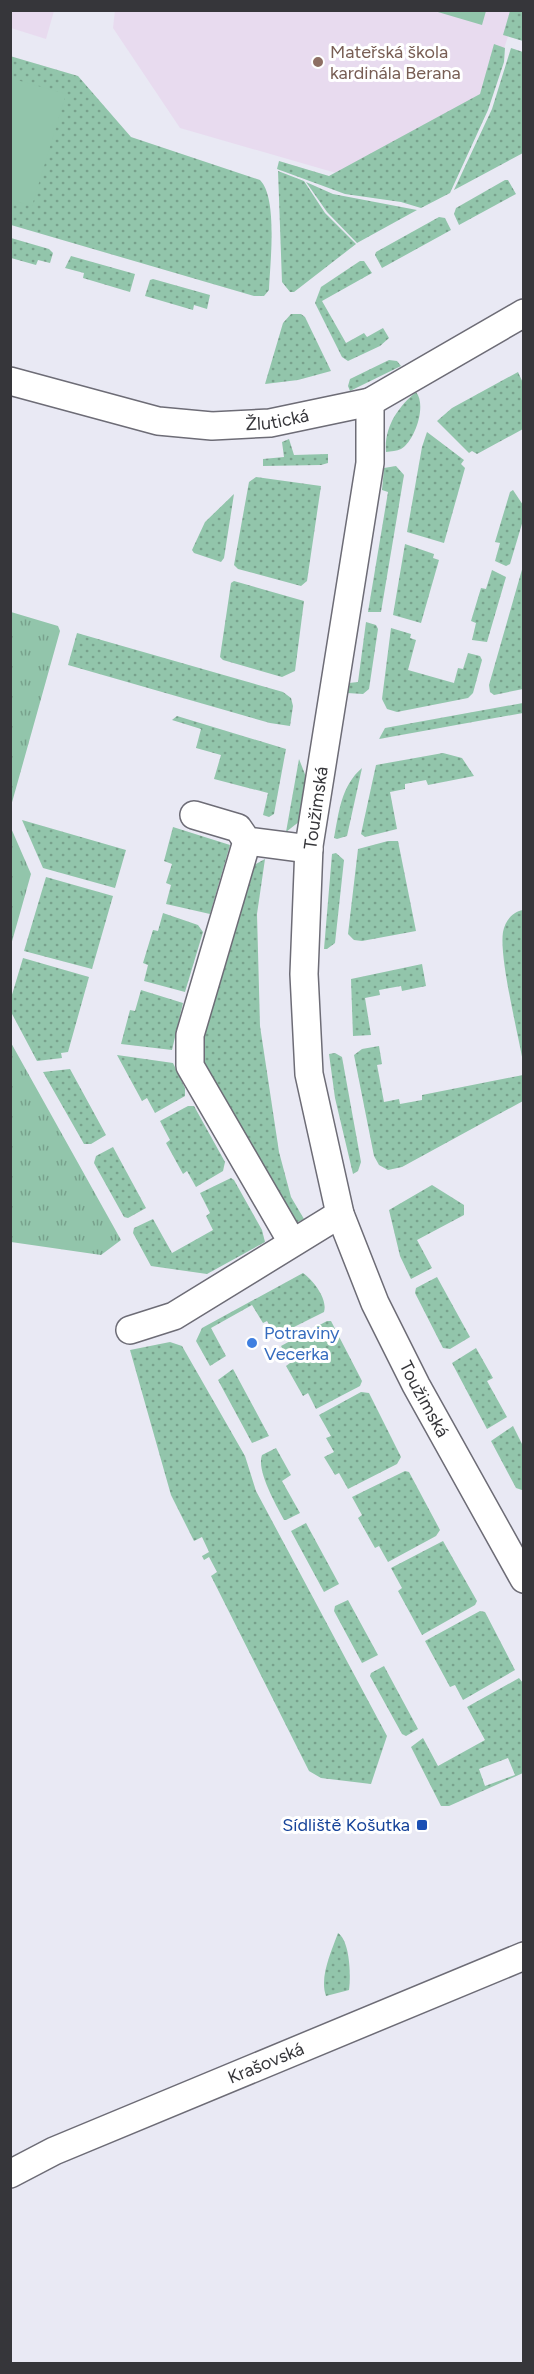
<svg xmlns="http://www.w3.org/2000/svg" width="534" height="2374" font-family="Figtree,sans-serif">
  <style>
    .education { fill: #e8dbef }
    .grass { fill: url(#grass-dots); fill-rule: evenodd }
    .park { fill: url(#park-tufts) }
    .pitch { fill: #92c5ab }
    .lines { fill: none; stroke-linecap: round; stroke-linejoin: round }
    .minor-casing { stroke: #6d6c76; stroke-width: 30 }
    .minor { stroke: #fff; stroke-width: 27 }
    .education-dot { fill: #8d6e63; stroke: #fff; stroke-width: 2 }
    .shop-dot { fill: #3f7fe0; stroke: #fff; stroke-width: 2 }
    .transit-dot { fill: #1a4fb4; stroke: #fff; stroke-width: 2 }
    .labels { text-anchor: middle; stroke-width: 6; stroke-linejoin: round; paint-order: stroke }
    .education-label { font-size: 18px; fill: #785e54; stroke: #fff; text-anchor: start }
    .street-label { font-size: 18px; fill: #36363a; stroke: #fff }
    .shop-label { font-size: 18px; fill: #366cbe; stroke: #fff; text-anchor: start }
    .transit-label { font-size: 18px; fill: #164399; stroke: #fff; text-anchor: end }
  </style>
  <defs>
    <pattern id="grass-dots" width="8" height="8" patternUnits="userSpaceOnUse" patternTransform="scale(1.5)"><rect width="8" height="8" fill="#92c5ab"/><path d="M2 2h.1M6 6h.1" fill="none" stroke="#78a18c" stroke-width="1.8" stroke-linecap="round"/></pattern>
    <pattern id="park-tufts" width="24" height="20" patternUnits="userSpaceOnUse" patternTransform="scale(1.5)"><rect width="24" height="20" fill="#92c5ab"/><path d="M3 7l-1-3M5 7V3M7 7l1-3M15 17l-1-3M17 17v-4M19 17l1-3" fill="none" stroke="#78a18c"/></pattern>
  </defs>
  <rect width="100%" height="100%" fill="#e9e9f4"/>
  <path class="education" d="M115 10 516 11 489 96 350 177 180 128 113 28Z
    M10 11H54L46 39 11 28Z"/>
  <path class="grass" d="M510 11H523V41L503 35Z
    M494 44 505 48 504 62 488 110 450 193 421 208 401 202 345 194 277 169 279 161 329 176 480 94Z
    M511 48 523 52V153L454 190 492 109Z
    M10 56 78 76 131 137 260 180C278 198 270 263 269 290L264 296H254L11 225Z
    M278 171 304 181 325 213 356 244 294 292H290L282 282Z
    M505 180H508L516 194 459 225 454 214 456 208Z
    M306 182 333 194 417 210 357 243 327 212Z
    M439 217 445 218 451 230 382 268 375 255 376 252Z
    M11 238 49 249 53 253 50 263 38 260 36 265 11 258Z
    M71 256 135 274 130 292 83 278 84 273 65 268Z
    M360 261H364L372 273 322 301 346 343 364 333 367 337 383 328 389 338 380 346 348 361 342 357 315 303 321 287Z
    M153 279 210 295 207 309 194 305 193 310 145 296 150 280Z
    M291 314H301L305 317 331 371 298 380 265 384 283 323Z
    M389 360 397 361 401 366 350 391 348 386 350 379Z
    M518 372 523 383V429L477 454 472 451 469 453 437 421 452 408Z
    M416 392C427 405 415 441 401 449 397 451 391 451 386 452 384 427 398 407 416 392Z
    M427 432 464 460 461 464 465 468 444 543 407 532 422 447Z
    M289 439 294 455 328 454V463L321 465 263 466V459L284 457 282 442Z
    M396 466 404 475 381 612H368L388 492 382 490 384 468Z
    M256 477 321 486 307 581 301 586 238 569 234 565 249 482Z
    M513 490 523 505 524 517 510 564 506 566 495 561 500 543 495 542 510 492Z
    M234 494 224 558 221 562 194 553 192 550 205 522Z
    M405 544 434 554 433 558 439 560 421 623 393 615Z
    M523 566V689L494 695 490 692 489 685Z
    M492 570 506 577 487 642 472 640 476 623 471 621 481 588 486 589Z
    M234 581 304 601 295 671 282 677 223 660 220 657 231 583Z
    M366 622 376 625 378 629 369 689 363 694 347 693 349 683 358 682Z
    M391 628 411 634 410 638 416 640 408 670 454 683 458 668 463 669 468 653 480 656 482 660 473 693 468 698 397 712 387 709 382 699Z
    M77 633 283 692 291 698 293 706 290 726 270 723 68 665Z
    M523 703V713L379 739 385 728Z
    M177 716 286 749 274 814 269 817 263 815 268 793 214 779 221 755 196 748 201 729 172 720Z
    M443 753 462 758 474 776 428 785 426 780 405 784V789L390 792 397 829 365 837 361 834 376 765Z
    M299 759 310 787 305 817 286 832Z
    M362 768 347 836 337 839 334 838C339 812 341 786 362 768Z
    M22 820 126 850 115 888 43 868Z
    M173 827 230 845 210 914 166 904 171 885 166 883 172 864 164 861Z
    M388 841H398L416 931 362 941 354 940 348 934 358 849Z
    M336 853 344 860 335 943 327 949H324L332 854Z
    M265 859 257 914 260 1026 279 1152 291 1197 304 1219 292 1225 205 1069 201 1045 250 872 254 865Z
    M46 877 113 896 92 969 24 951Z
    M523 910 524 1062H523C518 1033 499 958 503 932 505 921 512 912 523 910Z
    M163 913 198 925 203 932 185 992 144 981 148 965 143 963 153 930 158 931Z
    M23 958 89 977 68 1052 61 1053 62 1058 37 1061 11 1012V998Z
    M422 964 426 986 402 991 401 986 379 990 380 995 365 998 371 1035 353 1036 351 979Z
    M141 990 183 1003 172 1050 121 1044 130 1010 135 1011Z
    M379 1046 382 1064 377 1065 384 1102 399 1099 400 1104 422 1100V1095L523 1075V1101L402 1167 388 1170 379 1165 374 1156 354 1055 362 1049Z
    M335 1053 342 1057 361 1162 358 1171 353 1174 335 1098 329 1054Z
    M117 1055 173 1063 185 1088V1096L155 1113 147 1098 142 1101Z
    M70 1069 106 1135 91 1144H84L43 1072Z
    M188 1106H194L225 1162 223 1171 196 1187 187 1171 183 1174 166 1143 170 1140 160 1121Z
    M113 1147 146 1208 128 1218 124 1217 94 1163 96 1156Z
    M231 1178 234 1180 262 1230 265 1242 207 1274 151 1266 133 1233 134 1228 153 1219 172 1253 213 1230 206 1216 210 1213 200 1193Z
    M432 1185 464 1205V1215L417 1240 432 1268 411 1279 400 1256 389 1210Z
    M303 1273C313 1280 328 1299 324 1312L276 1336 267 1321 263 1323 252 1305 211 1328 226 1356 210 1366 196 1341 202 1328Z
    M437 1277 470 1337 450 1349 443 1348 415 1293 416 1288Z
    M327 1321H331L362 1381 360 1386 316 1409 308 1393 303 1396 286 1366 290 1363 281 1346Z
    M170 1342 182 1346 245 1456 256 1491 387 1736 371 1784 321 1778 309 1771 211 1576 217 1572 209 1557 204 1560 202 1556 209 1552 202 1537 194 1541 171 1495 130 1350Z
    M476 1348 493 1378 487 1381 507 1417 487 1429 452 1363Z
    M233 1369 269 1436 252 1443 218 1380Z
    M361 1392 369 1393 401 1457 397 1464 348 1489 339 1473 335 1475 324 1457 334 1452 326 1438 331 1436 319 1415Z
    M513 1426 523 1446 522 1490 516 1488 491 1441Z
    M276 1448 291 1475 282 1481 300 1513 286 1520H284C277 1506 256 1471 262 1455Z
    M405 1471 409 1472 440 1530 436 1536 388 1562 379 1546 375 1548 358 1518 362 1515 352 1497Z
    M306 1523 339 1584 324 1592 291 1531Z
    M443 1541 477 1601 475 1605 422 1635 398 1591 402 1588 391 1568Z
    M348 1600 378 1655 362 1663 334 1611 335 1606Z
    M480 1611 485 1612 515 1670 463 1700 455 1685 450 1687 425 1641Z
    M384 1666 418 1729 406 1736 402 1734 370 1676 371 1673Z
    M519 1678 523 1683V1773L449 1806H441L411 1747 423 1738 438 1766 485 1740 467 1707ZM508 1758 515 1775 485 1786 479 1769Z
    M338 1933C350 1941 351 1975 349 1990L326 1996C319 1977 332 1950 338 1933Z"/>
  <path class="park" d="M11 612 58 626 60 631 11 806Z
    M11 828 31 874 11 945 10 828Z
    M10 1041 121 1240 101 1255 11 1242Z"/>
  <path class="pitch" d="M431 10H486V11L482 25Z
    M10 78 66 94 32 206 11 200Z"/>
  <g class="lines">
    <g class="minor-casing">
      <g id="minor">
        <path id="s1" d="M10 381 158 421 212 426 270 423 370 402 524 313"/>
        <path id="s2" d="M370 402V463L309 846 304 974 309 1074 340 1214 375 1303 416 1385 524 1579"/>
        <path d="M194 815 238 828 247 841 309 849"/>
        <path d="M247 841 190 1035V1066L292 1242"/>
        <path d="M130 1330 174 1316 340 1214"/>
        <path id="s3" d="M10 2174 54 2151 524 1956"/>
      </g>
    </g>
    <use href="#minor" class="minor"/>
  </g>
  <circle class="education-dot" cx="318" cy="62" r="6"/>
  <circle class="shop-dot" cx="252" cy="1343" r="6"/>
  <rect class="transit-dot" x="416" y="1819" width="12" height="12" rx="3"/>
  <g class="labels">
    <g class="education-label">
      <text x="330" y="58">Mateřská škola<tspan x="330" dy="21">kardinála Berana</tspan></text>
    </g>
    <g class="street-label">
      <text dy="6" stroke="none"><textPath href="#s1" startOffset="273">Žlutická</textPath></text>
      <text transform="translate(316 808) rotate(-82)" y="6">Toužimská</text>
      <text dy="6" stroke="none"><textPath href="#s2" startOffset="1024">Toužimská</textPath></text>
      <text dy="6" stroke="none"><textPath href="#s3" startOffset="279">Krašovská</textPath></text>
    </g>
    <g class="shop-label">
      <text x="264" y="1339">Potraviny<tspan x="264" dy="21">Vecerka</tspan></text>
    </g>
    <g class="transit-label">
      <text x="410" y="1831">Sídliště Košutka</text>
    </g>
  </g>
  <rect width="534" height="2374" fill="none" stroke="#36363a" stroke-width="24"/>
</svg>
